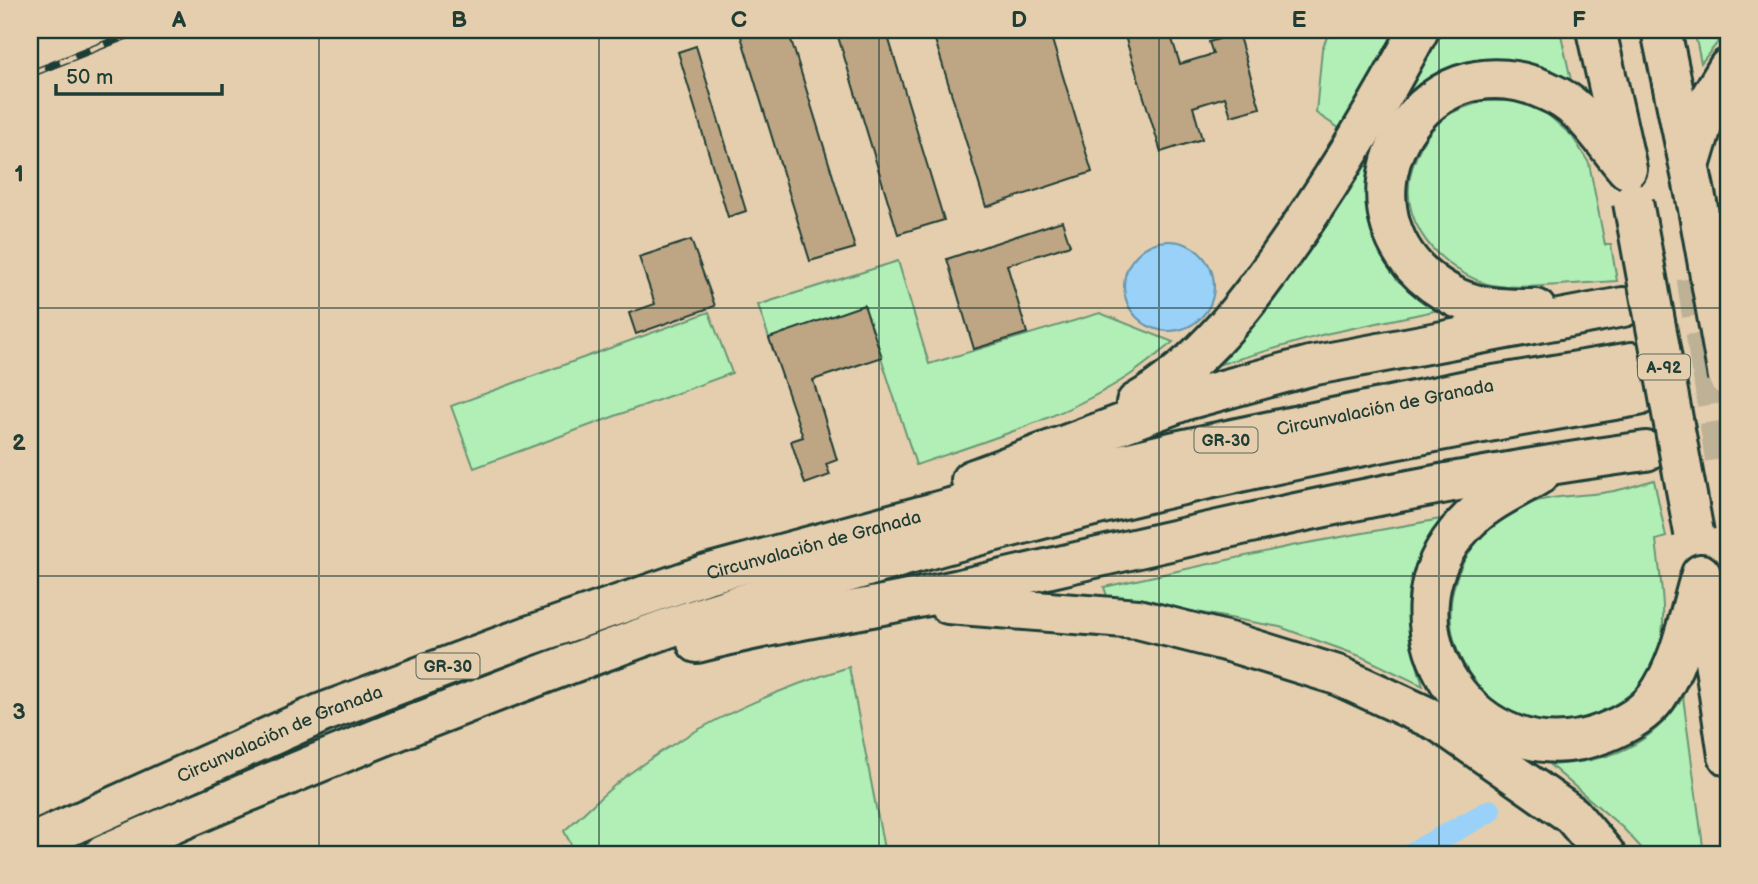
<svg xmlns="http://www.w3.org/2000/svg" width="1758" height="884" font-family="'Balsamiq Sans',sans-serif">
  <style>
    .green { fill: #b1efb6; stroke: #689675; stroke-width: 2 }
    .water { fill: #99d1f8; stroke: #6896aa; stroke-width: 2 }
    .lines { fill: none; stroke-linecap: round; stroke-linejoin: round }
    .canal { stroke: #99d1f8; stroke-width: 23 }
    .building { fill: #bea684; stroke: #1f3d34; stroke-width: 2 }
    .highway-tunnel { stroke: #bdb196; stroke-width: 38; stroke-dasharray: 38 19; stroke-linecap: butt }
    .highway-casing { stroke: #1f3d34; stroke-width: 44 }
    .highway { stroke: #e5ceae; stroke-width: 38 }
    .rail-casing { stroke: #1f3d34; stroke-width: 8 }
    .rail { stroke: #e5ceae; stroke-width: 5; stroke-dasharray: 16; stroke-linecap: butt }
    .highway-bridge-casing { stroke: #1f3d34; stroke-width: 44; stroke-linecap: butt }
    .highway-bridge { stroke: #e5ceae; stroke-width: 38 }
    .grid { fill: none; stroke: #1f3d34; stroke-width: 2; stroke-opacity: 0.55 }
    .labels { text-anchor: middle; stroke-width: 5; stroke-linejoin: round; paint-order: stroke }
    .shield { fill: #e5ceae; stroke: #5a6859; stroke-width: 2 }
    .shield-label { font-size: 16px; font-weight: bold; fill: #1f3d34 }
    .street-label { font-size: 18px; fill: #1f3d34; stroke: #e5ceae }
    .neatline { fill: none; stroke: #1f3d34; stroke-width: 2.5 }
    .grid-label { font-size: 23px; text-anchor: middle; font-weight: bold; fill: #1f3d34 }
  </style>
  <rect width="100%" height="100%" fill="#e5ceae"/>
  <filter id="ink" filterUnits="userSpaceOnUse"><feTurbulence type="fractalNoise" baseFrequency=".0143" numOctaves="2"/><feDisplacementMap in="SourceGraphic" scale="14" xChannelSelector="R" yChannelSelector="G"/><feConvolveMatrix kernelMatrix="1 2 1 2 8 2 1 2 1" color-interpolation-filters="sRGB"/></filter>
  <g filter="url(#ink)">
    <path class="green" d="M1330 30H1396L1342 130 1316 113 1322 49Z
      M1442 30H1560L1572 85C1538 71 1488 51 1451 67 1434 75 1418 91 1403 102Z
      M1694 30H1728L1701 63Z
      M1484 101H1517L1547 114 1572 136 1589 163 1605 245H1611L1617 281C1588 282 1507 292 1484 283 1431 263 1391 212 1417 155 1423 140 1435 123 1450 114 1460 108 1473 105 1484 101Z
      M1375 147 1367 195 1374 239 1397 280 1439 310 1325 334 1221 364 1307 254Z
      M898 261 929 364 1100 313 1173 342C1159 353 1145 365 1130 375 1066 417 988 440 916 465L864 305 769 338 758 305Z
      M709 312 732 373 474 468 451 406Z
      M1654 480 1666 537 1656 540C1664 611 1681 677 1600 712 1591 716 1581 723 1571 724 1542 728 1509 717 1489 697 1422 633 1447 539 1529 504 1549 495 1586 496 1608 492 1623 490 1639 484 1654 480Z
      M1441 519C1399 588 1401 611 1423 686L1360 656 1280 627 1107 596 1104 587 1291 546Z
      M849 667 885 854H576L564 831C587 811 608 788 633 771 699 723 771 691 849 667Z
      M1683 697 1704 854H1647L1623 828 1550 765C1608 762 1651 747 1683 697Z"/>
    <path class="water" d="M1124 286a45 45 0 1 1 90 0a45 45 0 1 1-90 0Z"/>
    <g class="lines">
      <path class="canal" d="M1411 854 1490 811"/>
    </g>
    <path class="building" d="M752 30H788L855 248 810 261 740 33Z
      M836 30H886L944 220 898 234Z
      M932 30H1049L1092 172 986 207Z
      M1123 30H1169L1180 64 1213 54 1209 42 1238 33 1260 108 1231 116 1225 97 1193 107 1202 139 1161 152Z
      M696 46 746 211 728 217 678 52Z
      M1062 221 1070 245 1007 265 1027 333 974 349 947 259Z
      M691 240 715 306 636 334 629 313 655 304 639 257Z
      M864 305 882 357 813 380 837 460 826 464 830 475 805 484 791 441 803 437 769 338Z"/>
    <g class="lines">
      <path class="highway-tunnel" d="M1623 307 1728 292
        M1632 362 1728 348
        M1638 396 1728 383
        M1646 451 1728 439"/>
      <g class="highway-casing">
        <g id="highway">
          <path d="M1596 30 1626 164"/>
          <path d="M1661 30 1697 203"/>
          <path d="M1691 163 1711 96 1728 68"/>
          <path d="M1536 309C1510 309 1481 309 1457 298 1311 227 1414 19 1557 96 1586 111 1606 145 1627 169"/>
          <path d="M1136 403C1204 363 1251 299 1295 235 1341 168 1381 101 1419 30"/>
          <path d="M1540 474C1515 490 1486 501 1465 524 1370 623 1476 783 1604 733 1622 726 1644 714 1656 698 1682 661 1688 616 1701 574"/>
          <path d="M971 480 1186 400 1310 366 1623 307"/>
          <path d="M1703 585 1728 756"/>
          <path d="M948 604 1138 619 1233 643 1337 675 1439 722 1572 815 1605 854"/>
          <path d="M697 643C780 621 867 610 951 591 1182 538 1411 482 1646 451"/>
          <path id="s1" d="M30 844 322 713 528 636 707 574 1042 483 1180 450 1476 388 1632 362"/>
          <path d="M104 854C281 776 461 703 643 637 716 610 792 589 867 567 1122 492 1376 439 1638 396"/>
        </g>
      </g>
      <use href="#highway" class="highway"/>
      <g class="rail-casing">
        <path id="rail" d="M30 74 141 30"/>
      </g>
      <use href="#rail" class="rail"/>
      <g class="highway-bridge-casing">
        <path id="highway-bridge" d="M1633 202 1694 533
          M1697 203 1728 377"/>
      </g>
      <use href="#highway-bridge" class="highway-bridge"/>
    </g>
  </g>
  <path class="grid" d="M319 30V854M599 30V854M879 30V854M1159 30V854M1439 30V854M30 308H1728M30 576H1728"/>
  <g class="labels">
    <g class="shield">
      <rect x="1638" y="354.5" width="52" height="25" rx="5"/>
      <rect x="1194.5" y="427.5" width="63" height="25" rx="5"/>
      <rect x="416.5" y="653.5" width="63" height="25" rx="5"/>
    </g>
    <g class="shield-label">
      <text x="1664" y="373">A-92</text>
      <text x="1226" y="446">GR-30</text>
      <text x="448" y="672">GR-30</text>
    </g>
    <g class="street-label">
      <text dy="6" stroke="none"><textPath href="#s1" startOffset="1428">Circunvalación de Granada</textPath></text>
      <text dy="6" stroke="none"><textPath href="#s1" startOffset="840">Circunvalación de Granada</textPath></text>
      <text dy="6" stroke="none"><textPath href="#s1" startOffset="273">Circunvalación de Granada</textPath></text>
    </g>
  </g>
  <rect width="1758" height="884" fill="none" stroke="#e5ceae" stroke-width="77"/>
  <path d="M56 84v10h166v-10" fill="none" stroke="#1f3d34" stroke-width="3.5"/>
  <text x="66" y="84" font-size="21" fill="#1f3d34" stroke="#e5ceae" stroke-width="5" paint-order="stroke">50 m</text>
  <rect x="38" y="38" width="1682" height="808" class="neatline"/>
  <g class="grid-label">
    <text x="179" y="27">A</text>
    <text x="459" y="27">B</text>
    <text x="739" y="27">C</text>
    <text x="1019" y="27">D</text>
    <text x="1299" y="27">E</text>
    <text x="1579" y="27">F</text>
    <text x="19" y="181">1</text>
    <text x="19" y="450">2</text>
    <text x="19" y="719">3</text>
  </g>
</svg>
